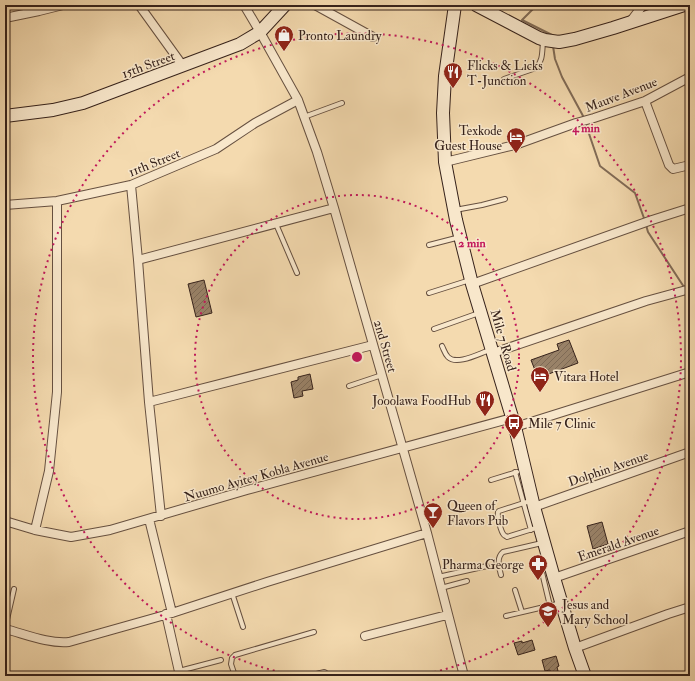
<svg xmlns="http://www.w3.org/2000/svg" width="695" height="681" font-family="'IM FELL Double Pica',serif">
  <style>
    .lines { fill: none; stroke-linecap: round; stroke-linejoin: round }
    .stream { stroke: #816b56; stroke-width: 2 }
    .building { fill: url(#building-hatch); stroke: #36221b }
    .lane-casing { stroke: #665040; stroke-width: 6 }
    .street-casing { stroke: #665040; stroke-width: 10 }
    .secondary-casing { stroke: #36221b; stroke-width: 14 }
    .lane { stroke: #f8e7cb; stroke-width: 4 }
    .street { stroke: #f8e7cb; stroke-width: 8 }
    .secondary { stroke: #f8e7cb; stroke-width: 12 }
    .ring { fill: none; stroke: #c2185b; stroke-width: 2; stroke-dasharray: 2 4 }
    .labels { text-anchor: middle; stroke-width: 3; stroke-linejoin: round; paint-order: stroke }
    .poi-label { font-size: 13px; fill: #36221b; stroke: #f8e7cb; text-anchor: start }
    .street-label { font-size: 13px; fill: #36221b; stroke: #f8e7cb }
    .centre { fill: #c2185b; stroke: #f8e7cb; stroke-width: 2 }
    .ring-label { font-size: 12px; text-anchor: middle; font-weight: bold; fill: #c2185b; stroke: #f8e7cb; stroke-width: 3; stroke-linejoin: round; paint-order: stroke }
  </style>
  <defs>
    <pattern id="building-hatch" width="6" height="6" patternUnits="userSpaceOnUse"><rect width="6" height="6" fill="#998268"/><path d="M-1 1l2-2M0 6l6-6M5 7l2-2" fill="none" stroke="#7e6a55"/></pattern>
  </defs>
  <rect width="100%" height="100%" fill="#f4daaf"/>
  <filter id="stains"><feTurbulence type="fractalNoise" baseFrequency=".005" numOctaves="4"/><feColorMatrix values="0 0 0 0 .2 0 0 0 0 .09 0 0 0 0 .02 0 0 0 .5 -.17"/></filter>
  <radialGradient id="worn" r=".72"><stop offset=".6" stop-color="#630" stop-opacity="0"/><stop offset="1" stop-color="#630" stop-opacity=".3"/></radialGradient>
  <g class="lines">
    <path class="stream" d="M537 5 522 20 552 35 553 37
      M553 46 555 59 562 77 582 114 584 118
      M585 122 600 166 635 193 645 221
      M646 225 648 232 684 287
      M686 291 690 304"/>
  </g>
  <path class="building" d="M204 280 212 313 196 317 188 284Z
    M569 340 578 363 538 378 531 360 559 350 557 344Z
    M310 374 313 389 302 391 303 396 294 398 291 382 298 380V377Z
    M602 522 608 544 593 549 587 526Z
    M532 640 535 650 518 655 514 643 522 641V643Z
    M556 656 559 666 557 667 558 671 550 673V670L545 671 542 660Z"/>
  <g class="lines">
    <g class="lane-casing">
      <path id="lane" d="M504 79 536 68C543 61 542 52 543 42
        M304 117 342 103
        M455 210 482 205 505 199
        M276 224 297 273
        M429 245 460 237
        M429 293 470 280
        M434 329 479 313
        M442 346C444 350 445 354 448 357 457 366 480 353 490 350
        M349 386 382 375
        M515 472 531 530
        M491 480 517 472
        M530 501 499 511 498 512C497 517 501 532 504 535 505 536 506 536 507 537L539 527
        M548 558 541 561 540 564 550 606
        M501 575C499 567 496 558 503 552L542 543
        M438 577 487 566
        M441 588 467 581
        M515 590 522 612
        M232 593 243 627
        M506 616 561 603
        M5 628 14 589
        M179 671 221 660
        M235 676 231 664 232 658 235 655 314 632"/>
    </g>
    <g class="street-casing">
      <path id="street" d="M139 5 183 66
        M244 5 260 32 298 100 317 152 334 208 427 533 464 676
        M315 5 373 37
        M5 18 39 11 63 5
        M630 22 643 5
        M645 101 669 165 673 169 690 165
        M445 162 515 145 576 123 594 118 645 101 690 77
        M131 185 138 260 149 402 161 516
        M5 205 57 201 131 185 216 149 255 123 298 100
        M138 260 334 208
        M472 284 652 220 690 208
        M493 353 646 301 690 289
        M149 402 373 345
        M515 427 690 372
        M534 507 690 452
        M149 519 172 613
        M5 521 35 530 71 537 110 530 247 490 512 418
        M35 530 49 471 57 392V201
        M554 578 690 531
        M166 614 180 676
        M5 629C25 634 48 644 69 642L172 613 267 582 427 533
        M365 636 447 615
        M575 648 668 614 690 607
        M316 676 324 674"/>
    </g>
    <g class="secondary-casing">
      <path id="secondary" d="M455 5 445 76 443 113 445 162 456 220 472 284 515 427 534 507 554 578 575 648 585 676
        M476 5 539 38 545 40 559 42 575 39 613 28 684 5
        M5 116 53 110 83 103 240 44 260 32 285 5"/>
    </g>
    <use href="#lane" class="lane"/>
    <use href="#street" class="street"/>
    <use href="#secondary" class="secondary"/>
  </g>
  <g class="ring">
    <circle cx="357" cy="357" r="162"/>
    <path d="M298 676A324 324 0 1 1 416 676"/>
  </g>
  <defs>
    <g id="shop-pin" transform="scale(1)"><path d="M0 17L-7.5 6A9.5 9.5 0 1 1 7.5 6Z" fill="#8f2418" stroke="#f8e7cb"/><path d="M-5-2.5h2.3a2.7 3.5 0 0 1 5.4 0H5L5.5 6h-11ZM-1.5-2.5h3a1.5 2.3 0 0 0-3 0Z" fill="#fff"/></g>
    <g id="restaurant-pin" transform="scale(1)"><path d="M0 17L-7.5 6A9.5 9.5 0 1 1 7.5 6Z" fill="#8f2418" stroke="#f8e7cb"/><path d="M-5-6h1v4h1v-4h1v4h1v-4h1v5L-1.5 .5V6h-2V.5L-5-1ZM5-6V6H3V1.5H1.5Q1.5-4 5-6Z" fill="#fff"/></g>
    <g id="hotel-pin" transform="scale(1)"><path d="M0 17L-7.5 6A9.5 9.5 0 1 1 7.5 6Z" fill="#8f2418" stroke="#f8e7cb"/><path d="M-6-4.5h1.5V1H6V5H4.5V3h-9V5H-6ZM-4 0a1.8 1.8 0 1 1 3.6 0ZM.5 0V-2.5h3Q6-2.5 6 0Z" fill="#fff"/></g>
    <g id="bus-pin" transform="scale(1)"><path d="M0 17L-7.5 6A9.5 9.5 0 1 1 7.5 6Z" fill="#8f2418" stroke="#f8e7cb"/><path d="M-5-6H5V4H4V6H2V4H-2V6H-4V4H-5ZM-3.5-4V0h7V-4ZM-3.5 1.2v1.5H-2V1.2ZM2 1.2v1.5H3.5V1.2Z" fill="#fff"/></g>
    <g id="bar-pin" transform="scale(1)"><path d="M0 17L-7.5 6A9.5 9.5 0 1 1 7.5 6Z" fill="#8f2418" stroke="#f8e7cb"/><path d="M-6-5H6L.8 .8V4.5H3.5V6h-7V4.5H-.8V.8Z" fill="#fff"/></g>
    <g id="pharmacy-pin" transform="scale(1)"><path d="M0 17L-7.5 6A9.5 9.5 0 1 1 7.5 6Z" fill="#8f2418" stroke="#f8e7cb"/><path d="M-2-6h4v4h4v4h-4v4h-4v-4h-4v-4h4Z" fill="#fff"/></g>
    <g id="school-pin" transform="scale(1)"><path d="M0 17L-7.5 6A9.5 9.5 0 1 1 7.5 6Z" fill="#8f2418" stroke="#f8e7cb"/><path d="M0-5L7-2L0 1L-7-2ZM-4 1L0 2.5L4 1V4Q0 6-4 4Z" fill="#fff"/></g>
  </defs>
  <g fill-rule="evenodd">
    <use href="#shop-pin" x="284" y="35"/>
    <use href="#restaurant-pin" x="453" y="72"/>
    <use href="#hotel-pin" x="516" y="137"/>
    <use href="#hotel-pin" x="540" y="376"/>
    <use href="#restaurant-pin" x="485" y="400"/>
    <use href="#bus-pin" x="514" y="423"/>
    <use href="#bar-pin" x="433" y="512"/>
    <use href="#pharmacy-pin" x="538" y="564"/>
    <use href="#school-pin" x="548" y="611"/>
  </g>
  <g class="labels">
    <g class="poi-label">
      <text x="298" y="40">Pronto Laundry</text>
      <text x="467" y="70">Flicks &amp; Licks<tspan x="467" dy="15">T-Junction</tspan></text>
      <text x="502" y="135" text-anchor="end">Texkode<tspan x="502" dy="15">Guest House</tspan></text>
      <text x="554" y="381">Vitara Hotel</text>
      <text x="471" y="405" text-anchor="end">Jooolawa FoodHub</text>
      <text x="528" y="428">Mile 7 Clinic</text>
      <text x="447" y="510">Queen of<tspan x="447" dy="15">Flavors Pub</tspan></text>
      <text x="524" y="569" text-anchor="end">Pharma George</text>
      <text x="562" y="609">Jesus and<tspan x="562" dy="15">Mary School</tspan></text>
    </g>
    <g class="street-label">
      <text transform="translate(148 64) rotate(-20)" y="5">15th Street</text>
      <text transform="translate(621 94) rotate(-21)" y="5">Mauve Avenue</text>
      <text transform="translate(154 162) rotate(-22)" y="5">11th Street</text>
      <text transform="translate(504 340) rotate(74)" y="5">Mile 7 Road</text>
      <text transform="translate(386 346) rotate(74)" y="5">2nd Street</text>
      <text transform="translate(608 468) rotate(-19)" y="5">Dolphin Avenue</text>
      <text transform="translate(256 476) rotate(-16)" y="5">Nuumo Ayitey Kobla Avenue</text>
      <text transform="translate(618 543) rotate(-19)" y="5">Emerald Avenue</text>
    </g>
  </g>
  <circle cx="357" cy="357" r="6" class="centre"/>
  <g class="ring-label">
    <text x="586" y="132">4 min</text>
    <text x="472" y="247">2 min</text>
  </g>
  <rect width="695" height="681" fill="none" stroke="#f4daaf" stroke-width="20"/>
  <rect x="6" y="6" width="683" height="669" fill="none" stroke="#36221b" stroke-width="2"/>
  <rect x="10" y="10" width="675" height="661" fill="none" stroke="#36221b"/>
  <rect width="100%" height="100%" filter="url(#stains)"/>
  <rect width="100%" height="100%" fill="url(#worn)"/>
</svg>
